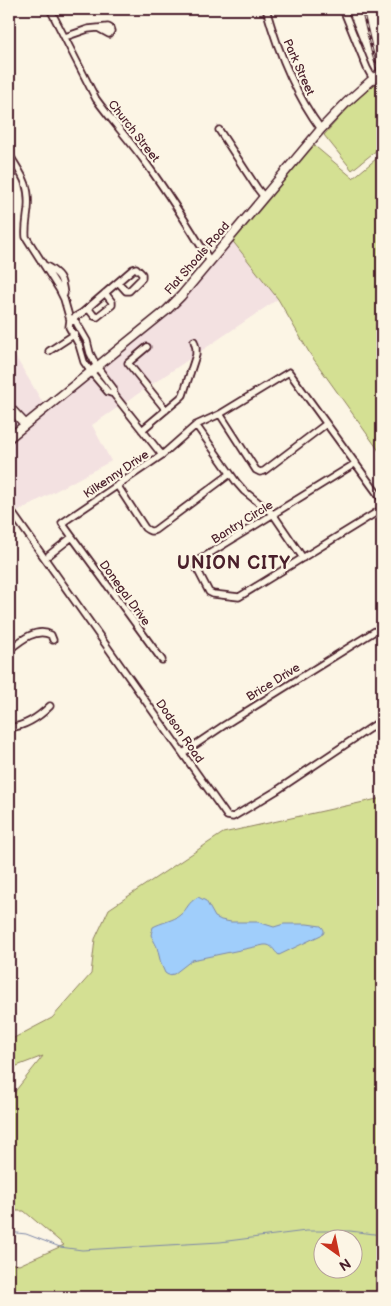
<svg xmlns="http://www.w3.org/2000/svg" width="391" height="1306" font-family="'Balsamiq Sans',sans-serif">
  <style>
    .built { fill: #f3e1e1 }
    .green { fill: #d4e093; stroke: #8f805f; fill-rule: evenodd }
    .water { fill: #a0cefb; stroke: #7e88a8 }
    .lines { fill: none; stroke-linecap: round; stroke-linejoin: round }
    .stream { stroke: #7e88a8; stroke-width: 1 }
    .street-casing { stroke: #4a1f2b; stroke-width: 9 }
    .secondary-casing { stroke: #4a1f2b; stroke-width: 11 }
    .street { stroke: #fcf5e5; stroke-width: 5.5 }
    .secondary { stroke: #fcf5e5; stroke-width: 8 }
    .rail-casing { stroke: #4a1f2b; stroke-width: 3 }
    .rail { stroke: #fcf5e5; stroke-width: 1; stroke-dasharray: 4; stroke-linecap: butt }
    .labels { text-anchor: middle; stroke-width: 4.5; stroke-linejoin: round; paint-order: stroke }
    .street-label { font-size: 12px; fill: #4a1f2b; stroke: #fcf5e5 }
    .district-label { font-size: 18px; font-weight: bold; letter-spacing: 1px; fill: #4a1f2b; stroke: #fcf5e5 }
  </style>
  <rect width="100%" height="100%" fill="#fcf5e5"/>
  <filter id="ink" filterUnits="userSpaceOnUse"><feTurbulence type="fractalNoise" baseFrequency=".02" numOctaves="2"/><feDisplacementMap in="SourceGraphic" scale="10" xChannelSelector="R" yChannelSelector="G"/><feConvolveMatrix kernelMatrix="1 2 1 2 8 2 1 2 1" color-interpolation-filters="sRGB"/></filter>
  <g filter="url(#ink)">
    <path class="built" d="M231 239 278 299 92 425 111 461 9 516V346L46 408 168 311Z"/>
    <path class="green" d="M376 82 382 97V146L352 170 324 135 345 111Z
      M310 142 353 178 382 154V455L310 354 278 299 231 239Z
      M382 798V1297H9V1263L19 1265 64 1245 24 1211H9V1099L43 1056 9 1069V1037L12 1039 52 1018 91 974 95 939 109 909 223 833ZM324 1238H354V1268H324Z"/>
    <path class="water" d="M198 897 206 901 215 917 221 920 231 922H258L274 927 284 924H307L321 926C324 929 325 931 323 934L279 955C273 951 273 944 264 945L192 960 174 974 168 975 165 973 161 964 157 947 151 935 153 927C160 923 175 920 180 915 188 909 187 903 198 897Z"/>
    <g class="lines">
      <path class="stream" d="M9 1232 26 1234 60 1247 82 1250 220 1242 306 1231H350L382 1235"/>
      <g class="street-casing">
        <path id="street" d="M50 9 96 99C112 121 130 141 146 163 169 195 190 228 210 261
          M266 9C278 51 295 94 321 129
          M343 9 367 68 373 79
          M65 37 88 29 98 28 109 34 111 31 110 28 108 27 98 28
          M219 130 257 188 264 197
          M9 154C22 176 30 183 28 209 27 219 25 227 26 237L59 289 64 299 70 320 82 313 133 269 136 268 142 274V278L129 291H126L118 282
          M46 266C60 274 62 278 64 294
          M88 308 94 316 97 317 112 305V302L105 293
          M70 320 76 322 87 341 90 353 97 367 113 388 114 394 108 392 91 372 84 362 79 345 69 327Z
          M147 347 128 363 166 410
          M49 351 75 334
          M112 392 162 455
          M220 414 256 470 260 472 264 471 326 424
          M196 425 237 483 244 491 273 514 303 558
          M142 430 180 398 183 395 196 355V348L194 341
          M356 463 194 563 209 592 213 594 239 597 382 509
          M117 485 145 528C149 531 151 532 155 530L230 474
          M9 508 227 816 233 817 276 791 382 720
          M49 555 72 537
          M9 650C20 641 36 627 51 635L53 640
          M162 660 62 523 162 455 196 425 220 414 289 372 382 500
          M9 728C26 726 38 718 50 706
          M183 753 223 726 375 631"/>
      </g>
      <g class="secondary-casing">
        <path id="secondary" d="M9 407 25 424
          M9 438 167 310 181 296 321 129 347 102 382 71"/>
      </g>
      <use href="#street" class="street"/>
      <use href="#secondary" class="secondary"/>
      <g class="rail-casing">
        <path id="rail" d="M362 9 372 51 382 83"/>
      </g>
      <use href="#rail" class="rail"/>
    </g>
  </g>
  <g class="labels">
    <g class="street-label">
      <text transform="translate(299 67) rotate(66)" y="4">Park Street</text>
      <text transform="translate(134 131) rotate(52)" y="4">Church Street</text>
      <text transform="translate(197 258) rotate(-49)" y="4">Flat Shoals Road</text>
      <text transform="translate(116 474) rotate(-34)" y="4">Kilkenny Drive</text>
      <text transform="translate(242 522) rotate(-32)" y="4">Bantry Circle</text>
      <text transform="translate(125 593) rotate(54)" y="4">Donegal Drive</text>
      <text transform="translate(273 682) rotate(-32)" y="4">Brice Drive</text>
      <text transform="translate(180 731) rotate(55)" y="4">Dodson Road</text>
    </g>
    <g class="district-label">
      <text x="234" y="569">UNION CITY</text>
    </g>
  </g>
  <rect width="391" height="1306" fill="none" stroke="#fcf5e5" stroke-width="30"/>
  <rect x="15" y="15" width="361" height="1276" fill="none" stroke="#4a1f2b" stroke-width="2" filter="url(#ink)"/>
  <g transform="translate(338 1254) rotate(147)"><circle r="24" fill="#fcf5e5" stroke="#b59f9b"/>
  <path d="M0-4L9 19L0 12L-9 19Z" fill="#c8321e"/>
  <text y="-8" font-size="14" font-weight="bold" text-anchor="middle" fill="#4a1f2b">N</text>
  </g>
</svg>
